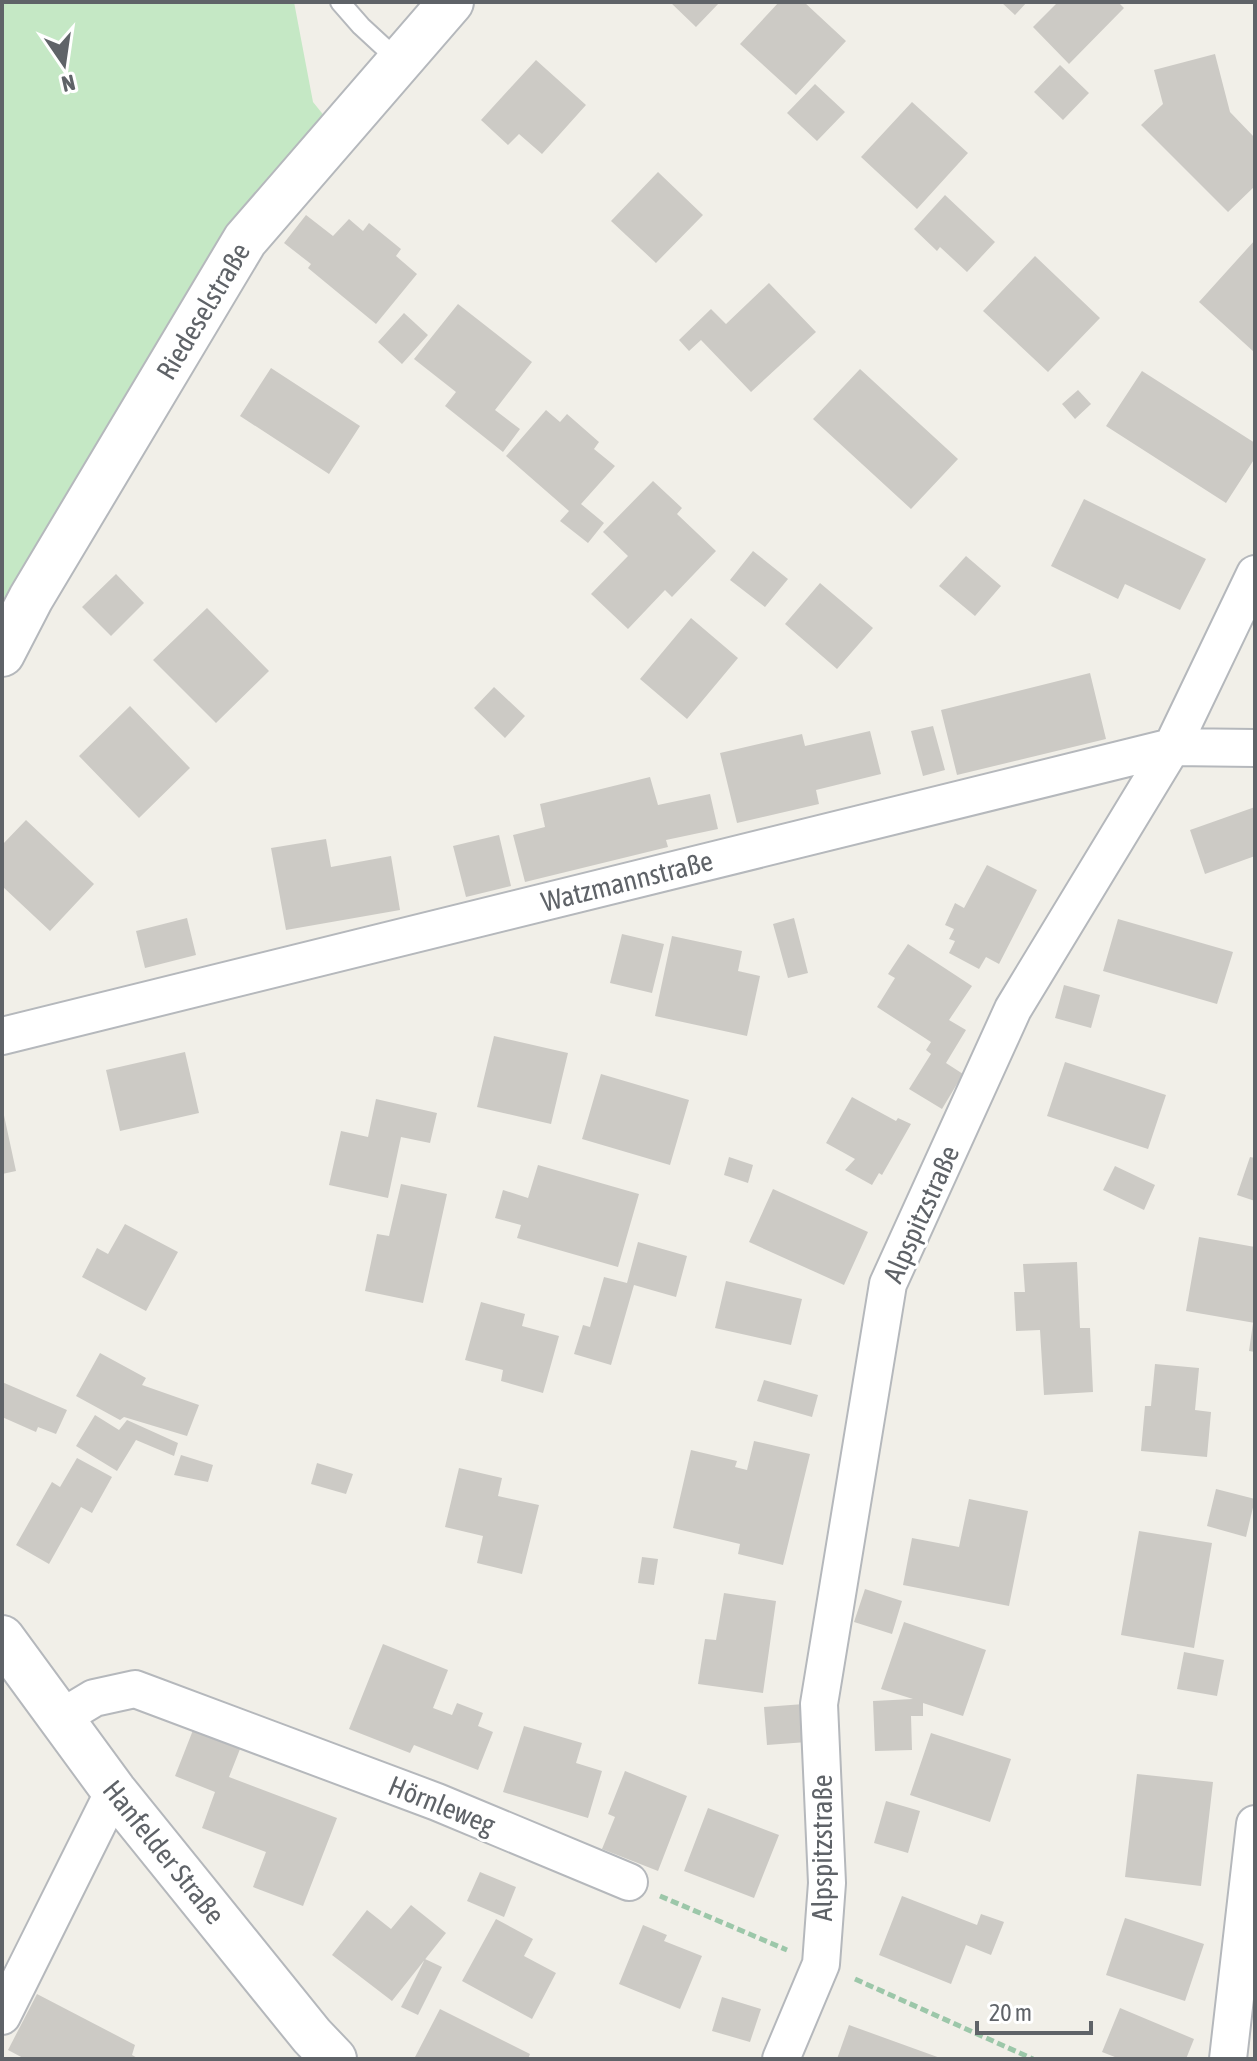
<svg xmlns="http://www.w3.org/2000/svg" width="1257" height="2061" font-family="'Asap Condensed',sans-serif">
  <style>
    .green { fill: #c5e8c5 }
    .building { fill: #cccac5 }
    .lines { fill: none; stroke-linecap: round; stroke-linejoin: round }
    .service-casing { stroke: #b5b8bc; stroke-width: 22 }
    .minor-casing { stroke: #b5b8bc; stroke-width: 40 }
    .tertiary-casing { stroke: #b5b8bc; stroke-width: 48 }
    .path { stroke: #9cc7a9; stroke-width: 5; stroke-dasharray: 8 4; stroke-linecap: butt }
    .service { stroke: #fff; stroke-width: 18 }
    .minor { stroke: #fff; stroke-width: 36 }
    .tertiary { stroke: #fff; stroke-width: 44 }
    .labels { text-anchor: middle; stroke-width: 6; stroke-linejoin: round; paint-order: stroke }
    .street-label { font-size: 28px; fill: #5f6368; stroke: #fff }
  </style>
  <rect width="100%" height="100%" fill="#f1efe8"/>
  <path class="green" d="M2 2H294L313 102 338 133 2 654Z"/>
  <path class="building" d="M670 2H720L696 27Z
    M779 2H804L846 41 796 95 740 44Z
    M1001 2H1027L1015 15Z
    M1058 2H1118L1124 8 1069 64 1033 27Z
    M1215 54 1230 112 1255 138V186L1228 212 1141 125 1163 104 1154 70Z
    M536 60 586 105 542 154 519 134 508 145 481 120Z
    M1060 65 1089 93 1063 120 1034 92Z
    M815 84 845 112 817 141 787 113Z
    M912 102 968 153 917 209 861 157Z
    M658 172 703 215 656 263 611 221Z
    M945 195 995 242 967 272 940 247 937 251 914 229Z
    M306 215 333 236 349 219 363 231 369 223 401 249 396 256 417 274 376 324 308 268 311 264 284 243Z
    M1255 240V350L1254 352 1199 302Z
    M1035 256 1100 318 1048 372 983 311Z
    M769 283 816 332 751 392 701 340 689 351 679 340 711 309 726 324Z
    M458 304 532 362 495 410 520 429 503 452 445 406 456 392 414 359Z
    M404 313 428 335 402 364 378 342Z
    M271 368 360 426 329 474 240 416Z
    M860 369 958 459 911 509 813 419Z
    M1142 371 1255 443V458L1226 503 1106 426Z
    M1078 390 1091 404 1075 419 1062 404Z
    M546 410 560 422 567 414 599 442 594 449 615 466 581 504 604 523 588 543 560 521 569 511 506 456Z
    M653 481 682 508 677 514 716 551 672 597 665 590 628 629 591 594 628 556 603 532Z
    M1084 499 1206 559 1180 610 1125 584 1118 599 1051 566Z
    M753 551 788 579 765 607 730 580Z
    M966 556 1001 586 975 616 939 586Z
    M116 574 144 603 111 636 82 607Z
    M820 583 873 628 837 669 785 624Z
    M207 608 269 671 216 723 153 660Z
    M691 618 738 658 687 719 640 679Z
    M1090 673 1106 739 957 775 941 710Z
    M494 687 525 716 505 738 474 708Z
    M130 706 190 768 139 818 79 756Z
    M933 726 945 770 923 776 911 731Z
    M870 731 881 774 816 790 819 804 737 823 720 753 802 734 805 746Z
    M650 777 658 805 710 794 718 829 666 840 668 847 525 882 513 835 545 827 540 804Z
    M1255 807V856L1205 874 1190 830Z
    M26 820 94 884 50 931 2 886V845Z
    M499 835 511 886 466 897 453 846Z
    M326 839 331 867 391 856 400 910 286 930 271 848Z
    M987 865 1037 890 999 964 986 957 979 969 949 953 955 941 949 939 954 929 945 925 955 903 964 908Z
    M187 918 196 955 145 968 136 931Z
    M794 918 808 973 788 978 773 924Z
    M1118 919 1233 952 1217 1004 1103 971Z
    M622 934 664 944 652 993 610 983Z
    M672 936 742 951 738 971 760 976 747 1036 655 1016Z
    M908 944 972 986 949 1020 966 1030 946 1063 963 1074 942 1109 909 1089 931 1054 926 1050 931 1042 877 1007 895 978 888 974Z
    M1064 985 1100 995 1091 1028 1055 1018Z
    M494 1036 568 1053 551 1124 477 1107Z
    M185 1052 199 1113 120 1131 106 1070Z
    M1065 1062 1166 1095 1148 1149 1047 1116Z
    M601 1074 689 1100 670 1165 582 1139Z
    M852 1097 896 1121 898 1118 911 1124 882 1175 879 1173 872 1185 845 1170 855 1159 826 1143Z
    M376 1099 437 1113 430 1143 401 1137 388 1198 329 1185 341 1131 368 1137Z
    M2 1106 16 1171 2 1174Z
    M729 1157 753 1165 748 1183 724 1175Z
    M1250 1157 1255 1158V1201L1237 1195Z
    M538 1165 639 1194 618 1267 517 1238 521 1225 495 1218 503 1190 528 1198Z
    M1115 1166 1155 1185 1144 1210 1103 1190Z
    M401 1184 447 1194 423 1303 365 1291 377 1234 389 1236Z
    M773 1189 868 1232 844 1285 749 1242Z
    M125 1224 178 1252 146 1311 82 1277 97 1248 108 1254Z
    M1199 1237 1255 1247V1323L1186 1311Z
    M638 1242 687 1256 676 1297 634 1285 611 1365 574 1354 583 1325 590 1327 604 1277 627 1283Z
    M1077 1262 1080 1328H1090L1093 1392 1044 1395 1040 1330 1016 1331 1014 1292H1025L1023 1264Z
    M726 1281 802 1299 791 1345 715 1328Z
    M481 1302 525 1314 522 1326 559 1336 543 1393 501 1381 503 1370 465 1360Z
    M1253 1323H1255V1352L1249 1351Z
    M100 1353 146 1378 142 1385 199 1405 187 1436 124 1417 120 1420 76 1396Z
    M1155 1364 1199 1368 1195 1410 1211 1412 1207 1457 1141 1451 1145 1406H1151Z
    M764 1380 818 1395 812 1417 757 1401Z
    M2 1382 67 1410 56 1434 38 1427 36 1432 2 1417Z
    M95 1415 119 1430 127 1420 178 1443 174 1456 136 1440 117 1471 76 1446Z
    M754 1441 810 1454 783 1565 738 1554 740 1544 673 1528 691 1450 737 1461 735 1467 747 1470Z
    M181 1455 213 1465 208 1482 174 1475Z
    M77 1458 112 1477 92 1513 81 1507 49 1564 16 1545 52 1482 60 1487Z
    M317 1463 353 1474 346 1494 311 1484Z
    M459 1468 502 1478 498 1496 539 1505 522 1574 477 1563 483 1536 445 1527Z
    M1216 1489 1255 1499 1246 1537 1207 1526Z
    M969 1499 1028 1511 1009 1606 903 1585 912 1538 959 1547Z
    M1139 1531 1212 1543 1194 1648 1121 1635Z
    M642 1557 658 1559 654 1585 638 1583Z
    M865 1589 902 1601 892 1634 854 1622Z
    M724 1593 776 1601 763 1693 698 1684 705 1639 716 1640Z
    M904 1622 986 1650 963 1716 923 1703V1716H911L912 1750 875 1751 873 1701 913 1699 881 1689Z
    M383 1644 448 1670 433 1708 452 1715 457 1703 483 1713 478 1726 493 1732 478 1770 414 1745 410 1753 349 1729Z
    M1184 1652 1224 1660 1217 1696 1177 1689Z
    M804 1704 807 1742 767 1745 764 1707Z
    M195 1725 242 1744 229 1777 337 1818 303 1906 253 1887 266 1852 202 1828 215 1792 175 1776Z
    M524 1726 582 1743 576 1763 602 1771 588 1818 503 1792Z
    M931 1733 1011 1759 990 1822 910 1795Z
    M625 1771 687 1796 658 1871 602 1849 615 1817 608 1814Z
    M1137 1774 1213 1782 1201 1886 1125 1877Z
    M886 1801 920 1811 908 1853 874 1843Z
    M708 1808 779 1835 754 1898 684 1871Z
    M480 1872 516 1887 504 1917 467 1901Z
    M902 1896 977 1925 981 1914 1004 1922 991 1955 966 1945 951 1984 879 1955Z
    M411 1905 446 1933 392 2001 332 1955 367 1910 391 1929Z
    M1125 1918 1204 1944 1185 2001 1106 1975Z
    M496 1919 533 1939 524 1956 556 1973 532 2019 462 1981Z
    M643 1925 667 1935 664 1941 702 1956 680 2009 619 1984Z
    M425 1959 442 1967 418 2015 401 2007Z
    M37 1994 135 2045 132 2055 139 2059H25L8 2050Z
    M722 1997 761 2009 750 2042 712 2031Z
    M1120 2008 1194 2039 1186 2059H1120L1102 2052Z
    M440 2009 530 2054 528 2059H414Z
    M849 2025 943 2059H837Z"/>
  <g class="lines">
    <g class="service-casing">
      <path id="service" d="M340 2 361 26 400 62"/>
    </g>
    <g class="minor-casing">
      <path id="minor" d="M2 1036 1172 747 1255 748
        M59 1719 94 1698 135 1689 437 1802 629 1882
        M2 2016 114 1791
        M781 2059 821 1964 827 1883 819 1704 888 1284 1013 1009 1172 747 1255 574
        M1228 2059 1255 1824"/>
    </g>
    <g class="tertiary-casing">
      <path id="tertiary" d="M2 654 31 598 245 240 451 2
        M2 1638 114 1791 312 2036 334 2059"/>
    </g>
    <path class="path" d="M660 1896 787 1950
      M855 1979 1033 2059"/>
    <use href="#service" class="service"/>
    <use href="#minor" class="minor"/>
    <use href="#tertiary" class="tertiary"/>
  </g>
  <g class="labels">
    <g class="street-label">
      <text transform="translate(203 311) rotate(-59)" y="10">Riedeselstraße</text>
      <text transform="translate(627 881) rotate(-14)" y="10">Watzmannstraße</text>
      <text transform="translate(921 1214) rotate(-66)" y="10">Alpspitzstraße</text>
      <text transform="translate(442 1805) rotate(22)" y="10">Hörnleweg</text>
      <text transform="translate(822 1848) rotate(-90)" y="10">Alpspitzstraße</text>
      <text transform="translate(164 1852) rotate(51)" y="10">Hanfelder Straße</text>
    </g>
  </g>
  <rect width="1257" height="2061" fill="none" stroke="#5f6368" stroke-width="8"/>
  <g transform="translate(64 64) rotate(167)" stroke="#ffffff" stroke-width="6" paint-order="stroke">
  <path d="M0-6L14 30L0 20L-14 30Z" fill="#5f6368"/>
  <text y="-12" font-size="22" font-weight="bold" text-anchor="middle" fill="#5f6368">N</text>
  </g>
  <path d="M977 2021v12h114v-12" fill="none" stroke="#5f6368" stroke-width="4"/>
  <text x="989" y="2021" font-size="24" fill="#5f6368" stroke="#ffffff" stroke-width="6" paint-order="stroke">20 m</text>
</svg>
